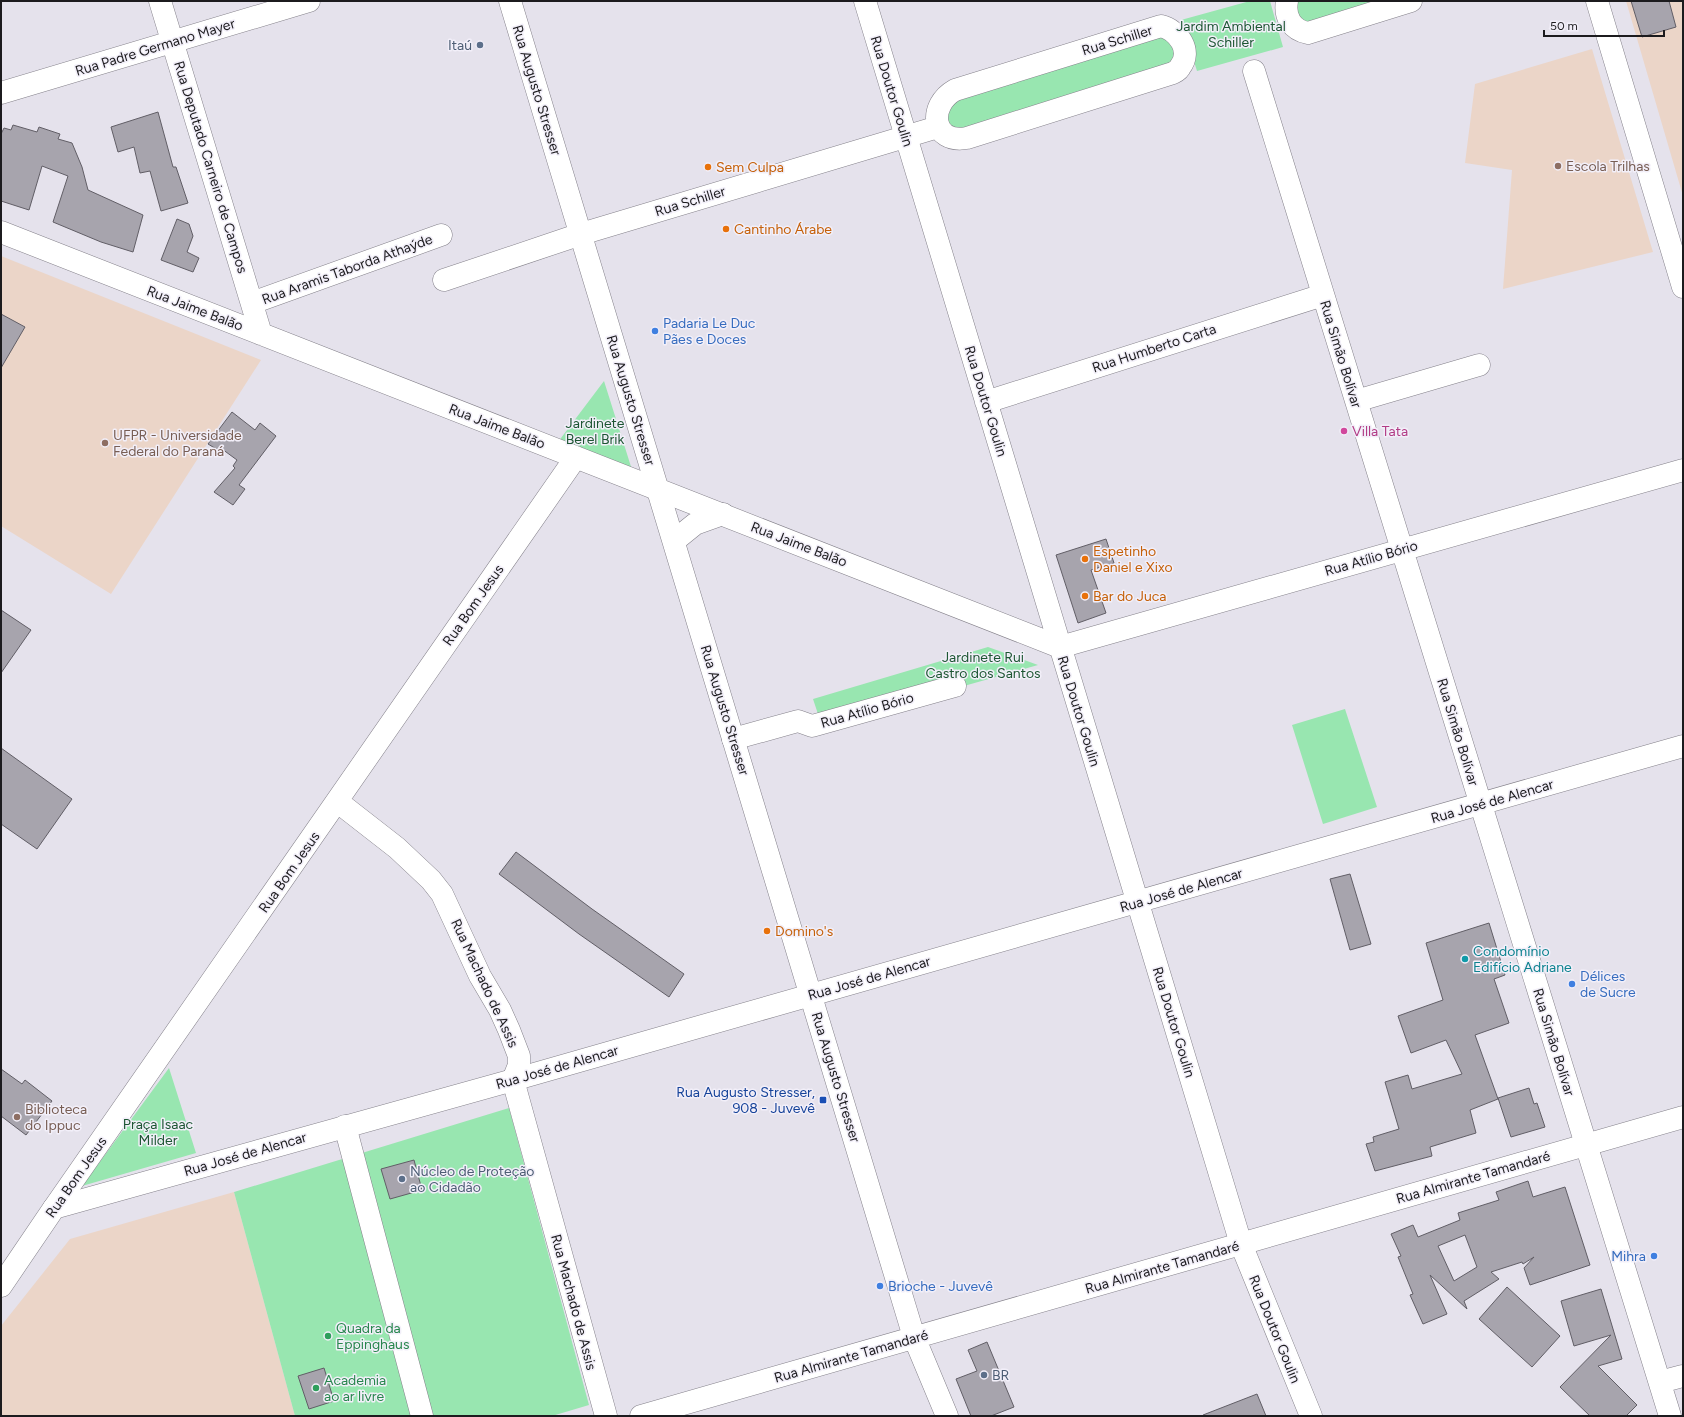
<svg xmlns="http://www.w3.org/2000/svg" width="1684" height="1417" font-family="Figtree,sans-serif">
  <style>
    .education { fill: #ebd5c8 }
    .green { fill: #98e6b0 }
    .building { fill: #a7a4ad; stroke: #615e66; fill-rule: evenodd }
    .lines { fill: none; stroke-linecap: round; stroke-linejoin: round }
    .minor-casing { stroke: #84818a; stroke-width: 23 }
    .major-casing { stroke: #84818a; stroke-width: 23 }
    .minor { stroke: #fff; stroke-width: 22 }
    .major { stroke: #fff; stroke-width: 22 }
    .service-dot { fill: #5c6f8a; stroke: #f2eff9; stroke-width: 1.5 }
    .education-dot { fill: #8d6e63; stroke: #f2eff9; stroke-width: 1.5 }
    .food-dot { fill: #e8710a; stroke: #f2eff9; stroke-width: 1.5 }
    .shop-dot { fill: #3f7fe0; stroke: #f2eff9; stroke-width: 1.5 }
    .hotel-dot { fill: #d1479c; stroke: #f2eff9; stroke-width: 1.5 }
    .culture-dot { fill: #0f9aa8; stroke: #f2eff9; stroke-width: 1.5 }
    .transit-dot { fill: #1a4fb4; stroke: #f2eff9; stroke-width: 1.5 }
    .leisure-dot { fill: #2e9e5b; stroke: #f2eff9; stroke-width: 1.5 }
    .labels { text-anchor: middle; stroke-width: 3; stroke-linejoin: round; paint-order: stroke }
    .park-label { font-size: 14px; fill: #1d5633; stroke: #f2eff9 }
    .street-label { font-size: 14px; fill: #1c1b1e; stroke: #f2eff9 }
    .service-label { font-size: 14px; fill: #4e5e75; stroke: #f2eff9; text-anchor: start }
    .education-label { font-size: 14px; fill: #785e54; stroke: #f2eff9; text-anchor: start }
    .food-label { font-size: 14px; fill: #c56008; stroke: #f2eff9; text-anchor: start }
    .shop-label { font-size: 14px; fill: #366cbe; stroke: #f2eff9; text-anchor: start }
    .hotel-label { font-size: 14px; fill: #b23c85; stroke: #f2eff9; text-anchor: start }
    .culture-label { font-size: 14px; fill: #0d838f; stroke: #f2eff9; text-anchor: start }
    .transit-label { font-size: 14px; fill: #164399; stroke: #f2eff9; text-anchor: end }
    .leisure-label { font-size: 14px; fill: #27864d; stroke: #f2eff9; text-anchor: start }
  </style>
  <rect width="100%" height="100%" fill="#e5e2ec"/>
  <path class="education" d="M1626 1H1683V196Z
    M1592 49 1653 252 1503 289 1512 170 1465 163 1475 84Z
    M1 256 261 360 111 594 1 526Z
    M234 1192 295 1416H1V1326L70 1239Z"/>
  <path class="green" d="M1250 1H1270L1283 47 1197 71 1181 20Z
    M1293 1H1393L1302 26Z
    M1155 36 1168 37 1177 51 1173 63 956 131 944 120 948 102Z
    M604 381 633 473 558 442Z
    M988 647 1038 665 822 726 813 699Z
    M1345 709 1377 807 1323 824 1292 725Z
    M169 1068 196 1153 82 1186Z
    M509 1108 589 1405 552 1416H295L234 1192Z"/>
  <path class="building" d="M1631 1H1669L1676 27 1642 37Z
    M158 112 173 167H176L188 203 161 211 150 171 140 173 134 147 118 152 111 127Z
    M13 125 37 132 39 127 60 134 58 139 72 143 82 167 88 190 143 215 133 252 101 242 53 222 68 176 42 166 29 210 1 201V134L4 128 11 130Z
    M177 219 189 224 193 236 187 252 199 258 193 272 161 260Z
    M1 314 25 327 1 368Z
    M232 412 255 430 260 423 276 436 239 485 245 489 233 505 214 492 235 468 233 466 237 460 222 449 218 450 208 444Z
    M1106 539 1114 563 1091 570 1106 613 1078 623 1056 555Z
    M1 610 31 630 1 673Z
    M1 748 72 799 37 849 1 824Z
    M516 852 592 909 684 974 669 997 579 934 499 874Z
    M1350 874 1371 944 1350 950 1330 879Z
    M1489 923 1505 975 1494 979 1509 1023 1475 1035 1498 1099 1470 1110 1476 1133 1430 1147 1432 1156 1375 1171 1366 1144 1374 1142 1373 1137 1399 1129 1385 1082 1408 1075 1412 1089 1462 1074 1446 1040 1411 1053 1398 1016 1443 1000 1426 943Z
    M1 1069 22 1084 25 1080 52 1101 26 1135 1 1116Z
    M1529 1088 1534 1104 1537 1103 1545 1127 1511 1137 1498 1098Z
    M414 1160 422 1190 390 1199 381 1169Z
    M1528 1181 1533 1197 1565 1187 1590 1265 1530 1285 1524 1268 1534 1257 1523 1264 1522 1262 1491 1272 1499 1279 1464 1301 1467 1309 1430 1275 1447 1314 1423 1324 1410 1295 1413 1294 1398 1257 1401 1256 1391 1234 1413 1225 1418 1237 1460 1220 1458 1213 1499 1200 1496 1192ZM1465 1235 1477 1267 1454 1281 1438 1246Z
    M1507 1287 1560 1336 1532 1367 1479 1319Z
    M1601 1289 1622 1359 1598 1366 1637 1405 1626 1416H1590L1560 1387 1611 1335 1574 1346 1561 1301Z
    M987 1342 1014 1407 991 1416H971L956 1379 977 1371 968 1350Z
    M324 1368 334 1401 309 1409 298 1376Z
    M1257 1394 1266 1416H1203V1415Z"/>
  <g class="lines">
    <g class="minor-casing">
      <path id="minor" d="M160 1 261 334
        M865 1 1241 1244 1311 1416
        M1287 1C1284 17 1292 30 1308 33L1411 1
        M1597 1 1683 287
        M1161 26C1178 30 1193 51 1180 67 1179 70 1175 72 1173 73L967 138C931 144 928 105 955 90Z
        M1254 71 1670 1416
        M1 93 309 1
        M1 232 1060 647 1683 470
        M444 280 581 234 938 127
        M252 303 441 235
        M1356 401 1479 365
        M986 402 1323 295
        M733 739 798 721 812 726 955 686
        M338 802 397 848 431 880 442 894 480 976 500 1010 509 1030 519 1056V1065L513 1080 606 1416
        M345 1126 422 1416
        M54 1208 576 457
        M1660 1382 1683 1376"/>
    </g>
    <g class="major-casing">
      <path id="major" d="M510 1 914 1337 947 1416
        M674 541 695 524 723 514
        M1 1286 54 1208 513 1080 1683 746
        M641 1416 1683 1117"/>
    </g>
    <use href="#minor" class="minor"/>
    <use href="#major" class="major"/>
  </g>
  <g class="service-dot">
    <circle cx="480" cy="45" r="4"/>
    <circle cx="402" cy="1179" r="4"/>
    <circle cx="984" cy="1375" r="4"/>
  </g>
  <g class="education-dot">
    <circle cx="1558" cy="166" r="4"/>
    <circle cx="105" cy="443" r="4"/>
    <circle cx="17" cy="1117" r="4"/>
  </g>
  <g class="food-dot">
    <circle cx="708" cy="167" r="4"/>
    <circle cx="726" cy="229" r="4"/>
    <circle cx="1085" cy="559" r="4"/>
    <circle cx="1085" cy="596" r="4"/>
    <circle cx="767" cy="931" r="4"/>
  </g>
  <g class="shop-dot">
    <circle cx="655" cy="331" r="4"/>
    <circle cx="1572" cy="984" r="4"/>
    <circle cx="1654" cy="1256" r="4"/>
    <circle cx="880" cy="1286" r="4"/>
  </g>
  <circle class="hotel-dot" cx="1344" cy="431" r="4"/>
  <circle class="culture-dot" cx="1465" cy="959" r="4"/>
  <rect class="transit-dot" x="819" y="1096" width="8" height="8" rx="2"/>
  <g class="leisure-dot">
    <circle cx="328" cy="1336" r="4"/>
    <circle cx="316" cy="1388" r="4"/>
  </g>
  <g class="labels">
    <g class="park-label">
      <text x="1231" y="31">Jardim Ambiental<tspan x="1231" dy="16">Schiller</tspan></text>
      <text x="595" y="428">Jardinete<tspan x="595" dy="16">Berel Brik</tspan></text>
      <text x="983" y="662">Jardinete Rui<tspan x="983" dy="16">Castro dos Santos</tspan></text>
      <text x="158" y="1129">Praça Isaac<tspan x="158" dy="16">Milder</tspan></text>
    </g>
    <g class="street-label">
      <text transform="translate(1117 40) rotate(-17)" y="5">Rua Schiller</text>
      <text transform="translate(155 47) rotate(-17)" y="5">Rua Padre Germano Mayer</text>
      <text transform="translate(537 90) rotate(73)" y="5">Rua Augusto Stresser</text>
      <text transform="translate(892 91) rotate(73)" y="5">Rua Doutor Goulin</text>
      <text transform="translate(211 167) rotate(73)" y="5">Rua Deputado Carneiro de Campos</text>
      <text transform="translate(690 201) rotate(-17)" y="5">Rua Schiller</text>
      <text transform="translate(347 269) rotate(-20)" y="5">Rua Aramis Taborda Athaýde</text>
      <text transform="translate(195 308) rotate(21)" y="5">Rua Jaime Balão</text>
      <text transform="translate(1154 348) rotate(-18)" y="5">Rua Humberto Carta</text>
      <text transform="translate(1341 354) rotate(73)" y="5">Rua Simão Bolívar</text>
      <text transform="translate(631 400) rotate(73)" y="5">Rua Augusto Stresser</text>
      <text transform="translate(986 401) rotate(73)" y="5">Rua Doutor Goulin</text>
      <text transform="translate(497 426) rotate(21)" y="5">Rua Jaime Balão</text>
      <text transform="translate(799 544) rotate(21)" y="5">Rua Jaime Balão</text>
      <text transform="translate(1371 558) rotate(-16)" y="5">Rua Atílio Bório</text>
      <text transform="translate(473 605) rotate(-55)" y="5">Rua Bom Jesus</text>
      <text transform="translate(725 710) rotate(73)" y="5">Rua Augusto Stresser</text>
      <text transform="translate(867 710) rotate(-16)" y="5">Rua Atílio Bório</text>
      <text transform="translate(1079 711) rotate(73)" y="5">Rua Doutor Goulin</text>
      <text transform="translate(1458 732) rotate(73)" y="5">Rua Simão Bolívar</text>
      <text transform="translate(1492 801) rotate(-16)" y="5">Rua José de Alencar</text>
      <text transform="translate(289 872) rotate(-55)" y="5">Rua Bom Jesus</text>
      <text transform="translate(1181 890) rotate(-16)" y="5">Rua José de Alencar</text>
      <text transform="translate(869 978) rotate(-16)" y="5">Rua José de Alencar</text>
      <text transform="translate(485 983) rotate(65)" y="5">Rua Machado de Assis</text>
      <text transform="translate(1174 1022) rotate(73)" y="5">Rua Doutor Goulin</text>
      <text transform="translate(1554 1042) rotate(73)" y="5">Rua Simão Bolívar</text>
      <text transform="translate(557 1067) rotate(-16)" y="5">Rua José de Alencar</text>
      <text transform="translate(836 1077) rotate(73)" y="5">Rua Augusto Stresser</text>
      <text transform="translate(245 1154) rotate(-16)" y="5">Rua José de Alencar</text>
      <text transform="translate(76 1177) rotate(-55)" y="5">Rua Bom Jesus</text>
      <text transform="translate(1473 1177) rotate(-16)" y="5">Rua Almirante Tamandaré</text>
      <text transform="translate(1162 1267) rotate(-16)" y="5">Rua Almirante Tamandaré</text>
      <text transform="translate(574 1302) rotate(75)" y="5">Rua Machado de Assis</text>
      <text transform="translate(1275 1329) rotate(68)" y="5">Rua Doutor Goulin</text>
      <text transform="translate(851 1356) rotate(-16)" y="5">Rua Almirante Tamandaré</text>
    </g>
    <g class="service-label">
      <text x="472" y="50" text-anchor="end">Itaú</text>
      <text x="410" y="1176">Núcleo de Proteção<tspan x="410" dy="16">ao Cidadão</tspan></text>
      <text x="992" y="1380">BR</text>
    </g>
    <g class="education-label">
      <text x="1566" y="171">Escola Trilhas</text>
      <text x="113" y="440">UFPR - Universidade<tspan x="113" dy="16">Federal do Paraná</tspan></text>
      <text x="25" y="1114">Biblioteca<tspan x="25" dy="16">do Ippuc</tspan></text>
    </g>
    <g class="food-label">
      <text x="716" y="172">Sem Culpa</text>
      <text x="734" y="234">Cantinho Árabe</text>
      <text x="1093" y="556">Espetinho<tspan x="1093" dy="16">Daniel e Xixo</tspan></text>
      <text x="1093" y="601">Bar do Juca</text>
      <text x="775" y="936">Domino's</text>
    </g>
    <g class="shop-label">
      <text x="663" y="328">Padaria Le Duc<tspan x="663" dy="16">Pães e Doces</tspan></text>
      <text x="1580" y="981">Délices<tspan x="1580" dy="16">de Sucre</tspan></text>
      <text x="1646" y="1261" text-anchor="end">Mihra</text>
      <text x="888" y="1291">Brioche - Juvevê</text>
    </g>
    <g class="hotel-label">
      <text x="1352" y="436">Villa Tata</text>
    </g>
    <g class="culture-label">
      <text x="1473" y="956">Condomínio<tspan x="1473" dy="16">Edifício Adriane</tspan></text>
    </g>
    <g class="transit-label">
      <text x="815" y="1097">Rua Augusto Stresser,<tspan x="815" dy="16">908 - Juvevê</tspan></text>
    </g>
    <g class="leisure-label">
      <text x="336" y="1333">Quadra da<tspan x="336" dy="16">Eppinghaus</tspan></text>
      <text x="324" y="1385">Academia<tspan x="324" dy="16">ao ar livre</tspan></text>
    </g>
  </g>
  <rect width="1684" height="1417" fill="none" stroke="#1c1b1e" stroke-width="4"/>
  <path d="M1544 30v6h120v-6" fill="none" stroke="#1c1b1e" stroke-width="2"/>
  <text x="1550" y="30" font-size="12" fill="#1c1b1e" stroke="#f2eff9" stroke-width="3" paint-order="stroke">50 m</text>
</svg>
